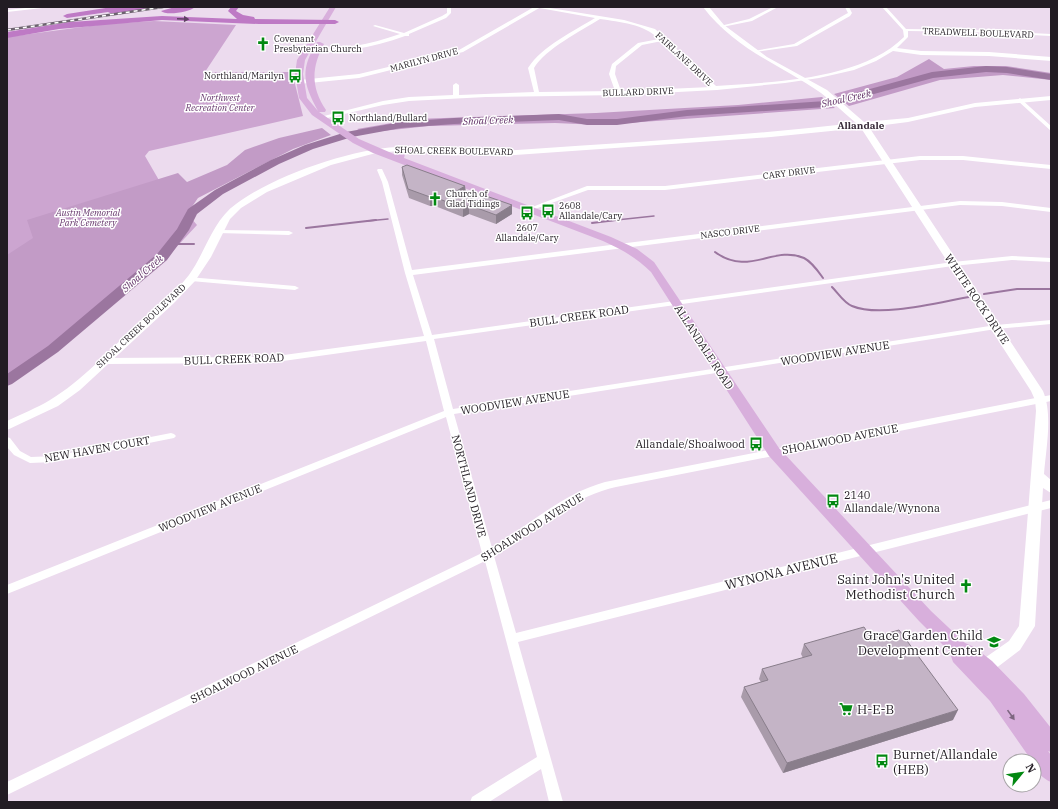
<svg xmlns="http://www.w3.org/2000/svg" width="1058" height="809" font-family="'IBM Plex Serif',serif">
  <style>
    .green { fill: #cca5d0 }
    .forest { fill: #c29bc6 }
    .lines { fill: none; stroke-linecap: round; stroke-linejoin: round }
    .stream-far1 { stroke: #9b769f; stroke-width: 1.5 }
    .stream { stroke: #9b769f; stroke-width: 2 }
    .river { fill: #9b769f; fill-rule: evenodd }
    .street { fill: #fff; fill-rule: evenodd }
    .secondary { fill: #fff; fill-rule: evenodd }
    .primary { fill: #d8afdc; fill-rule: evenodd }
    .highway { fill: #be7ac5; fill-rule: evenodd }
    .rail-casing { stroke: #6d636f; stroke-width: 2.5 }
    .rail { stroke: #fff; stroke-width: 1.5; stroke-dasharray: 4; stroke-linecap: butt }
    .wall { fill: #a99baa }
    .shaded-wall { fill: #897e8b }
    .building { fill: #c4b4c6; stroke: #897e8b }
    .oneway { fill: #604264 }
    .oneway2 { fill: #7d6680 }
    .labels { text-anchor: middle; stroke-width: 3; stroke-linejoin: round; paint-order: stroke }
    .far-street-label { font-size: 9px; fill: #221c23; stroke: #fff }
    .far-poi-label { font-size: 9px; fill: #221c23; stroke: #fff; text-anchor: start }
    .far-park-label { font-size: 9px; font-style: italic; fill: #66366c; stroke: #fff }
    .far-water-label { font-size: 10px; font-style: italic; fill: #5e2e64; stroke: #fff }
    .far-neighbourhood-label { font-size: 10px; font-weight: bold; fill: #392c3a; stroke: #fff }
    .street-label { font-size: 11px; fill: #221c23; stroke: #fff }
    .poi-label { font-size: 11px; fill: #221c23; stroke: #fff; text-anchor: end }
    .near-street-label { font-size: 13px; fill: #221c23; stroke: #fff }
    .near-poi-label { font-size: 13px; fill: #221c23; stroke: #fff; text-anchor: end }
  </style>
  <rect width="100%" height="100%" fill="#ecdbee"/>
  <path class="green" d="M154 21 236 25 205 72H292L303 116 149 151 145 156 160 182 197 225 158 267 53 349 7 381V37L105 24Z"/>
  <path class="forest" d="M929 59 944 69 974 66H1006L1051 73V80L1003 75 940 80 849 106 834 94 897 77Z
    M822 97 835 108 600 125 555 123 429 126 364 133 357 129 415 119 596 113 738 105Z
    M322 128 331 135 293 149 198 198 167 243 118 296 16 370 7 386V255L33 238 27 220 178 173 187 182 227 165 245 150 279 138Z"/>
  <g class="lines">
    <path class="stream-far1" d="M367 221 388 219
      M607 221 654 216"/>
    <path class="stream" d="M592 223 616 220
      M306 228 376 220
      M172 244H194
      M715 252C749 277 773 245 804 258 812 262 818 271 823 278
      M832 287C838 293 844 303 852 306 880 318 940 302 969 297
      M984 294 1017 289H1051"/>
    <path class="river" d="M986 66 1007 67 1051 74V80L1007 73 986 72 933 78 826 107 687 116 617 125H587L559 120 454 124 401 128 352 137 313 149 279 164 223 194 197 214 189 230 167 260 58 352 12 384 7 386V374L48 346 157 254 177 229 188 209 215 190 271 160 305 145 346 132 401 122 454 118 559 114 587 119H617L687 110 826 101 932 72Z"/>
    <path class="street" d="M35 7H51L7 12V10Z
      M447 7H451V13L446 18 409 34V36H405C372 48 339 53 305 53L303 52 305 51C338 50 369 45 400 34L373 26 375 25 404 33 442 16 447 13Z
      M534 7H544L624 20 655 29 716 86C774 82 861 80 904 37L903 30 882 7H886L906 29 973 30 1051 34V36L973 32 908 31V37L897 48 921 51 989 52 1051 57V61L989 56 921 55 893 51 876 61 854 70 819 78 785 83 717 90 619 95 486 97 409 101 383 105 323 119 320 117 383 101 409 97 453 95V85L456 83 459 85V95L534 92 528 68C542 46 574 31 595 18ZM600 19C620 22 644 24 659 39L638 43 612 64 609 74 615 91 539 92 534 68C545 49 581 31 600 19ZM662 41 711 87 621 91 615 74 616 66 642 45Z
      M773 7H778L752 21 722 27 720 26 749 19Z
      M845 7H849L852 13 850 16 797 46 756 52 754 51 794 44 846 14 848 13Z
      M1020 98 1051 126V131L1018 101 1017 100Z
      M920 156H963L1051 165V169L963 160H920L665 190H588L532 210H528L527 209 587 186H665Z
      M378 169H382L388 182 412 270 960 201 1002 202 1051 208V212L1002 206 960 205 413 275 432 335 953 262 1012 256 1051 258V262L1012 260 953 266 434 339 453 409 996 325 1051 320V324L996 329 454 414 492 548C529 525 562 494 605 482L1051 395V401L616 487C570 497 533 532 494 556L516 633 1051 500V508L518 642 563 802H549L541 769 489 802H470L472 797 537 757 485 561 7 795V782L482 553 446 417 7 594V585L444 411 426 341 269 363 106 364 102 361 106 358 269 357 424 336 405 273 382 182 377 170Z
      M219 230 289 231 293 233 289 235 217 233V231Z
      M188 277 295 286 299 288 295 290 191 281H188Z
      M171 433 174 434 176 436 174 438 54 462 30 463 14 455 7 447V437L10 438 20 451 31 457 54 456Z"/>
    <path class="secondary" d="M534 7H541L463 52 359 78 299 84 295 82 299 80 359 74 459 50Z
      M703 7H709L724 25 767 57 827 90 864 122 908 118 975 103 1051 96V100L975 107 908 122 869 127 1043 391C1053 414 1046 449 1044 474L1051 480V493L1043 488 1035 626 1020 650 991 672 985 674 979 672 977 667 979 662 1009 641 1019 626 1036 411 1035 400 1031 391 861 128 771 137 500 156 399 151 376 153 331 165 267 192 241 208 230 219 211 257 195 281 174 303 80 390 58 406 7 430V421C21 414 37 408 50 400 82 381 109 350 137 325 155 309 174 294 189 275 205 253 213 220 236 204 273 176 351 149 397 147 437 145 477 153 517 150 630 142 743 136 856 123 845 114 833 102 821 93 779 64 736 50 703 7Z"/>
    <path class="primary" d="M330 7H336L305 60 303 74 307 98 318 111C304 85 299 71 317 42H320L324 44C311 68 311 88 326 110L325 112H319L359 139 396 155 398 150 409 146 412 147V151L405 154 404 158 611 237 637 249 654 262 779 448 931 611 965 643 974 647 992 661 1024 694 1051 728V752L1048 751 1051 755V782C1043 779 1034 770 1034 761H1032L990 701 953 662 951 656 952 654 919 621 769 456 651 272C637 258 621 249 603 241L373 153 353 143 312 115 299 98 295 74 297 60Z"/>
    <path class="highway" d="M112 7H148L144 9 112 14 108 12 67 18 63 16 67 14Z
      M175 7H195C190 12 166 16 161 11Z
      M231 7H239L236 11 243 15 254 17 255 19 335 20 339 22 335 24H259L162 20 59 29 7 38V32L70 22 162 16 237 19 228 11Z"/>
    <g class="rail-casing">
      <path id="rail" d="M7 30 163 7"/>
    </g>
    <use href="#rail" class="rail"/>
  </g>
  <path class="wall" d="M402 167 465 186 466 195 464 196 478 201 512 205V214L496 224 469 214 463 217 435 206H430L409 198 402 175Z
    M871 638 953 720 783 773 741 697 744 687 761 682 759 679 762 669 803 658 801 654 804 644Z"/>
  <path class="shaded-wall" d="M465 186 466 195 455 201V192Z
    M430 197H434L435 206H430Z
    M469 205V214L463 217V208Z
    M512 205V214L496 224V215Z
    M958 710 953 720 783 773 787 763Z"/>
  <path class="building" d="M407 165 465 186 455 192 478 201 489 197 512 205 496 215 469 205 463 208 434 197H430L408 189 402 167Z
    M864 627 871 638 899 630 958 710 787 763 744 687 768 680 762 669 812 655 804 644Z"/>
  <defs><path id="oneway-solid" d="M-6-.8H1V-3.2L6.5 0L1 3.2V.8H-6Z"/></defs>
  <use class="oneway" href="#oneway-solid" transform="translate(183 19) rotate(2)"/>
  <use class="oneway2" href="#oneway-solid" transform="translate(1011 715) rotate(55)"/>
  <defs>
    <g id="church-bare" transform="scale(1.08)"><path d="M-1.2-6h2.4v3.5h3.3v2.4h-3.3V6h-2.4V-.1h-3.3v-2.4h3.3Z" fill="#028811" stroke="#fff" stroke-width="2.5" paint-order="stroke"/></g>
    <g id="bus-bare" transform="scale(1.08)"><path d="M-5-6H5V4H4V6H2V4H-2V6H-4V4H-5ZM-3.5-4V0h7V-4ZM-3.5 1.2v1.5H-2V1.2ZM2 1.2v1.5H3.5V1.2Z" fill="#028811" stroke="#fff" stroke-width="2.5" paint-order="stroke"/></g>
    <g id="school-bare" transform="scale(1.08)"><path d="M0-5L7-2L0 1L-7-2ZM-4 1L0 2.5L4 1V4Q0 6-4 4Z" fill="#028811" stroke="#fff" stroke-width="2.5" paint-order="stroke"/></g>
    <g id="supermarket-bare" transform="scale(1.08)"><path d="M-6-5.5h2.5l.6 2H6L4.5 2H-2.5L-4.4-4H-6ZM-1.5 3.2a1.3 1.3 0 1 0 .1 0ZM3 3.2a1.3 1.3 0 1 0 .1 0Z" fill="#028811" stroke="#fff" stroke-width="2.5" paint-order="stroke"/></g>
  </defs>
  <g fill-rule="evenodd">
    <use href="#church-bare" x="263" y="44"/>
    <use href="#bus-bare" x="295" y="76"/>
    <use href="#bus-bare" x="338" y="118"/>
    <use href="#church-bare" x="435" y="199"/>
    <use href="#bus-bare" x="548" y="211"/>
    <use href="#bus-bare" x="527" y="213"/>
    <use href="#bus-bare" x="756" y="444"/>
    <use href="#bus-bare" x="833" y="501"/>
    <use href="#church-bare" x="966" y="586"/>
    <use href="#school-bare" x="994" y="642"/>
    <use href="#supermarket-bare" x="846" y="709"/>
    <use href="#bus-bare" x="882" y="761"/>
  </g>
  <g class="labels">
    <g class="far-street-label">
      <text transform="translate(978 33) rotate(2)" y="3">TREADWELL BOULEVARD</text>
      <text transform="translate(684 59) rotate(43)" y="3">FAIRLANE DRIVE</text>
      <text transform="translate(424 60) rotate(-15)" y="3">MARILYN DRIVE</text>
      <text transform="translate(638 92) rotate(-2)" y="3">BULLARD DRIVE</text>
      <text transform="translate(454 151) rotate(1)" y="3">SHOAL CREEK BOULEVARD</text>
      <text transform="translate(789 173) rotate(-7)" y="3">CARY DRIVE</text>
      <text transform="translate(730 232) rotate(-7)" y="3">NASCO DRIVE</text>
      <text transform="translate(141 326) rotate(-43)" y="3">SHOAL CREEK BOULEVARD</text>
    </g>
    <g class="far-poi-label">
      <text x="274" y="42">Covenant<tspan x="274" dy="10">Presbyterian Church</tspan></text>
      <text x="284" y="79" text-anchor="end">Northland/Marilyn</text>
      <text x="349" y="121">Northland/Bullard</text>
      <text x="446" y="197">Church of<tspan x="446" dy="10">Glad Tidings</tspan></text>
      <text x="559" y="209">2608<tspan x="559" dy="10">Allandale/Cary</tspan></text>
      <text x="527" y="231" text-anchor="middle">2607<tspan x="527" dy="10">Allandale/Cary</tspan></text>
    </g>
    <g class="far-park-label">
      <text x="220" y="101">Northwest<tspan x="220" dy="10">Recreation Center</tspan></text>
      <text x="88" y="216">Austin Memorial<tspan x="88" dy="10">Park Cemetery</tspan></text>
    </g>
    <g class="far-water-label">
      <text transform="translate(846 98) rotate(-13)" y="4">Shoal Creek</text>
      <text transform="translate(488 120) rotate(-2)" y="4">Shoal Creek</text>
      <text transform="translate(142 273) rotate(-41)" y="4">Shoal Creek</text>
    </g>
    <g class="far-neighbourhood-label">
      <text x="861" y="129">Allandale</text>
    </g>
    <g class="street-label">
      <text transform="translate(977 299) rotate(56)" y="4">WHITE ROCK DRIVE</text>
      <text transform="translate(579 316) rotate(-8)" y="4">BULL CREEK ROAD</text>
      <text transform="translate(704 347) rotate(57)" y="4">ALLANDALE ROAD</text>
      <text transform="translate(835 353) rotate(-9)" y="4">WOODVIEW AVENUE</text>
      <text transform="translate(234 359) rotate(-2)" y="4">BULL CREEK ROAD</text>
      <text transform="translate(515 402) rotate(-9)" y="4">WOODVIEW AVENUE</text>
      <text transform="translate(840 439) rotate(-11)" y="4">SHOALWOOD AVENUE</text>
      <text transform="translate(97 449) rotate(-10)" y="4">NEW HAVEN COURT</text>
      <text transform="translate(469 486) rotate(75)" y="4">NORTHLAND DRIVE</text>
      <text transform="translate(210 508) rotate(-22)" y="4">WOODVIEW AVENUE</text>
      <text transform="translate(532 527) rotate(-32)" y="4">SHOALWOOD AVENUE</text>
      <text transform="translate(244 674) rotate(-26)" y="4">SHOALWOOD AVENUE</text>
    </g>
    <g class="poi-label">
      <text x="745" y="448">Allandale/Shoalwood</text>
      <text x="844" y="499" text-anchor="start">2140<tspan x="844" dy="13">Allandale/Wynona</tspan></text>
    </g>
    <g class="near-street-label">
      <text transform="translate(781 571) rotate(-14)" y="5">WYNONA AVENUE</text>
    </g>
    <g class="near-poi-label">
      <text x="955" y="584">Saint John's United<tspan x="955" dy="15">Methodist Church</tspan></text>
      <text x="983" y="640">Grace Garden Child<tspan x="983" dy="15">Development Center</tspan></text>
      <text x="857" y="714" text-anchor="start">H-E-B</text>
      <text x="893" y="759" text-anchor="start">Burnet/Allandale<tspan x="893" dy="15">(HEB)</tspan></text>
    </g>
  </g>
  <rect width="1058" height="809" fill="none" stroke="#221c23" stroke-width="16"/>
  <g transform="translate(1022 773) rotate(61)"><circle r="19" fill="#ffffff" stroke="#a7a4a7"/>
  <path d="M0-3L7 15L0 10L-7 15Z" fill="#028811"/>
  <text y="-6" font-size="11" font-weight="bold" text-anchor="middle" fill="#221c23">N</text>
  </g>
</svg>
